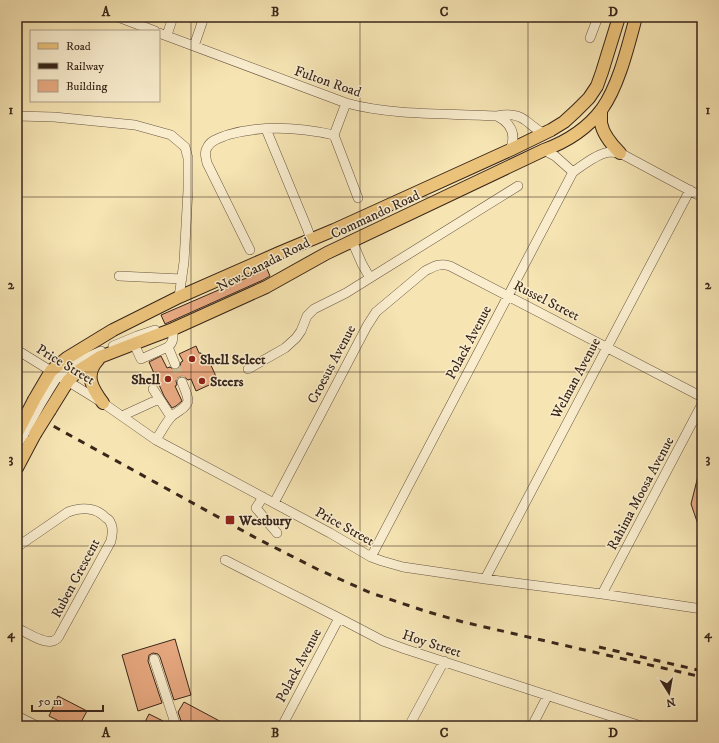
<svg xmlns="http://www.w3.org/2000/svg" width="719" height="743" font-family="'IM FELL DW Pica',serif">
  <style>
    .building { fill: #e8a981; stroke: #38261b }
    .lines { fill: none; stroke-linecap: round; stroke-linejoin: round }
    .minor-tunnel { stroke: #d0be95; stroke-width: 9; stroke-dasharray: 9 4.5; stroke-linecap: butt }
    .minor-casing { stroke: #685641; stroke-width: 10 }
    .major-casing { stroke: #38261b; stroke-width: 14 }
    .minor { stroke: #f9edce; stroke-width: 9 }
    .major { stroke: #ebc27a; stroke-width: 12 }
    .rail { stroke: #38261b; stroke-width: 3; stroke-dasharray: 7 7; stroke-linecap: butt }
    .minor-bridge-casing { stroke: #685641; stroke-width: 10; stroke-linecap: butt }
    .major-bridge-casing { stroke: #38261b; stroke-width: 14; stroke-linecap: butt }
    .minor-bridge { stroke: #f9edce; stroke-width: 9 }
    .major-bridge { stroke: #ebc27a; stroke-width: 12 }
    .grid { fill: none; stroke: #38261b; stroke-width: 1; stroke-opacity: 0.55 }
    .poi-dot { fill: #8f2418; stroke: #f9edce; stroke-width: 1.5 }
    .labels { text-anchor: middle; stroke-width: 3; stroke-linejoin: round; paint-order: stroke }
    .street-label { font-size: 14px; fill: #38261b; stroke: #f9edce }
    .poi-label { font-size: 14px; font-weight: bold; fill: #38261b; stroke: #f9edce; text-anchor: start }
    .neatline { fill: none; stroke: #38261b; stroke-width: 1.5 }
    .grid-label { font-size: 13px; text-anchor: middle; font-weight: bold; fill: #38261b }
  </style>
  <rect width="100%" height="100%" fill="#f6e4b3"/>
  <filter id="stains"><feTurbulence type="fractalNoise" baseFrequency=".005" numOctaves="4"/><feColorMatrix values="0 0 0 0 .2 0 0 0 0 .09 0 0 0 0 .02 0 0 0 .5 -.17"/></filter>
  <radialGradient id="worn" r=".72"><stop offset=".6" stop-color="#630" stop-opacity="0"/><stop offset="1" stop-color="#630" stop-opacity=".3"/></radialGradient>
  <path class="building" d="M267 269 270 276 263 280 165 324 161 315Z
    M196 346 199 353H201L206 364 210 363 218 381 196 391 191 379 188 380 183 376 177 378 176 381 177 385 175 386 182 401 176 406 172 408 164 396 149 362 161 356 167 368 170 367 174 370H177L180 367 181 362 183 361 179 354Z
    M699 472 702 473V533H701L691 504Z
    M175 639 191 695 174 700 160 657 158 654 153 653 149 655 148 661 162 703 138 711 122 655Z
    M58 696 87 711 79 726H69L49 716Z
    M184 702 229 726H189L181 721 178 712Z
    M149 714 163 721 161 726H143Z"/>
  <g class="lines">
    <path class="minor-tunnel" d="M175 364 182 382"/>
    <g class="minor-casing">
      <path id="minor" d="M118 17 155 31
        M159 33 346 103C394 116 447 113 497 116 506 114 517 114 525 120 532 125 535 129 543 133
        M167 35 173 17
        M590 38 598 17
        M194 46 204 17
        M17 116 54 117 135 125 171 135 185 147 188 158V190L184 262 179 297
        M497 116C511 123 517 134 510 150
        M266 129 307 228 311 239
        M334 135 358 198
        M544 150 555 156 573 172
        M250 250 207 163C206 158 204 152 207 148 210 140 220 138 227 135 262 125 299 127 334 135L346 103
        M119 276 182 279
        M370 278 518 186
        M134 344 141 359 168 347C174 342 173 337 173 329
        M113 346 137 336 155 330
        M168 347 175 364
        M17 350 103 403 156 440 330 533 371 557 382 561 403 567 485 579 602 594 702 609
        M248 369 285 348 296 338 301 331 307 316 314 309 346 293 370 278 362 264 352 241
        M64 378 73 368 83 359 101 351
        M153 389 171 417
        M40 405C50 389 58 373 72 360
        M122 416 159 399
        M156 440C161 432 166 422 172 416 177 412 187 407 188 401 188 395 184 388 182 382
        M17 445 24 434
        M263 497 256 508 277 533
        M274 503 367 326 376 312 425 271C435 266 439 263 450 266L702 397
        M17 547 68 512C81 507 96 507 106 518 108 519 110 521 110 522 114 528 112 535 111 541L60 634C59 637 56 640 53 641 43 644 26 632 17 628
        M371 557 573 172C583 165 598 153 610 152 613 152 617 153 620 153L702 197
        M225 560 339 618 383 641 405 649 641 726
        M485 579 690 190
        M602 594 702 404
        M154 659 176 726
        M17 716 37 726
        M282 726 339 618
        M409 726 444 661
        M532 726 548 695"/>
    </g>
    <g class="major-casing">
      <path id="major" d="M601 110C601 114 601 119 601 123 603 135 612 145 620 153
        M98 360C84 375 92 388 103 403
        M34 400 51 371 67 358 113 330 179 297 279 253 334 230 510 150 551 130 564 122 576 111 589 98 597 86 602 72 619 17
        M50 410 68 381 78 371 100 357 149 338 173 329 266 287 327 253 544 150C566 142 587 129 602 109 619 85 628 46 636 17
        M17 468 35 434"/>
    </g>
    <use href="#minor" class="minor"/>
    <use href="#major" class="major"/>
    <path class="rail" d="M17 406 256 538 317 569 371 593 425 611 463 622 702 677
      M599 647 702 671"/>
    <g class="minor-bridge-casing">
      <path id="minor-bridge" d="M24 434 40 405"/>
    </g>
    <g class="major-bridge-casing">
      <path id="major-bridge" d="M18 431 34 400
        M35 434 50 410"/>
    </g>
    <use href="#minor-bridge" class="minor-bridge"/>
    <use href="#major-bridge" class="major-bridge"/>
  </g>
  <path class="grid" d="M191 17V726M360 17V726M528 17V726M17 197H702M17 372H702M17 546H702"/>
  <g class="poi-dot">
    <circle cx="192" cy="359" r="4"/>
    <circle cx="168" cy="379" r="4"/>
    <circle cx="202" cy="381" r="4"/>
    <rect x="225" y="515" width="10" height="10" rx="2"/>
  </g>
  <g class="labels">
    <g class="street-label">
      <text transform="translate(328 81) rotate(19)" y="5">Fulton Road</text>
      <text transform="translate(375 214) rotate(-25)" y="5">Commando Road</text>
      <text transform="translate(263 264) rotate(-27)" y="5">New Canada Road</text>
      <text transform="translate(547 300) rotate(27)" y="5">Russel Street</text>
      <text transform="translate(468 342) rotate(-62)" y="5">Polack Avenue</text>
      <text transform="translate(66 364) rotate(31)" y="5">Price Street</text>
      <text transform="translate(331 364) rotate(-62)" y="5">Croesus Avenue</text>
      <text transform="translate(575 378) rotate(-62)" y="5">Welman Avenue</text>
      <text transform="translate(640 493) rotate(-62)" y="5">Rahima Moosa Avenue</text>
      <text transform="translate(345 526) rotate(29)" y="5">Price Street</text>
      <text transform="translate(75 578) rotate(-62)" y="5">Ruben Crescent</text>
      <text transform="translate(432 643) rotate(18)" y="5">Hoy Street</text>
      <text transform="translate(298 665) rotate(-62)" y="5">Polack Avenue</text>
    </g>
    <g class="poi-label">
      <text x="200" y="364">Shell Select</text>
      <text x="160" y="384" text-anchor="end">Shell</text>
      <text x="210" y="386">Steers</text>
      <text x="239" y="525">Westbury</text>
    </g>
  </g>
  <rect width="719" height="743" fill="none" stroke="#f6e4b3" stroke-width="44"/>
  <rect x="30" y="30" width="130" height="72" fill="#f9edce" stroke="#ac9d86"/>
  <rect x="38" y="43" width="20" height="6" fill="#ebc27a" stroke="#ac9d86"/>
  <text x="66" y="50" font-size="12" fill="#38261b">Road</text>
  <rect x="38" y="63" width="20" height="6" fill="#38261b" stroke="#ac9d86"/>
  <text x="66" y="70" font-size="12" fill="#38261b">Railway</text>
  <rect x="38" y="80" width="20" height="12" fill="#e8a981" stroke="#ac9d86"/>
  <text x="66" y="90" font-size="12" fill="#38261b">Building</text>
  <g transform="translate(669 693) rotate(169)" stroke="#f9edce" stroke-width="3" paint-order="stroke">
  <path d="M0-3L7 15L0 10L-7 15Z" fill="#38261b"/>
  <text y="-6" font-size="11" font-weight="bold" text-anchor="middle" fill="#38261b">N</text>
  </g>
  <path d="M32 705v6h71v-6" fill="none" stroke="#38261b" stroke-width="2"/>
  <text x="38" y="705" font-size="12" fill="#38261b" stroke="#f9edce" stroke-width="3" paint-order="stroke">50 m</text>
  <rect x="22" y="22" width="675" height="699" class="neatline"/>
  <g class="grid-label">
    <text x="106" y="16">A</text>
    <text x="275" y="16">B</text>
    <text x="444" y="16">C</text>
    <text x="613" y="16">D</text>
    <text x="11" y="114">1</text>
    <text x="708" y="114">1</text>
    <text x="11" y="289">2</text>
    <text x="708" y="289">2</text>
    <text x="11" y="463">3</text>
    <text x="708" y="463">3</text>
    <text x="11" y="638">4</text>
    <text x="708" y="638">4</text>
    <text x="106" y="737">A</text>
    <text x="275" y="737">B</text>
    <text x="444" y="737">C</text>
    <text x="613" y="737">D</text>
  </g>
  <rect width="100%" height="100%" filter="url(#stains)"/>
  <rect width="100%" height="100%" fill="url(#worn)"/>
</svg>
